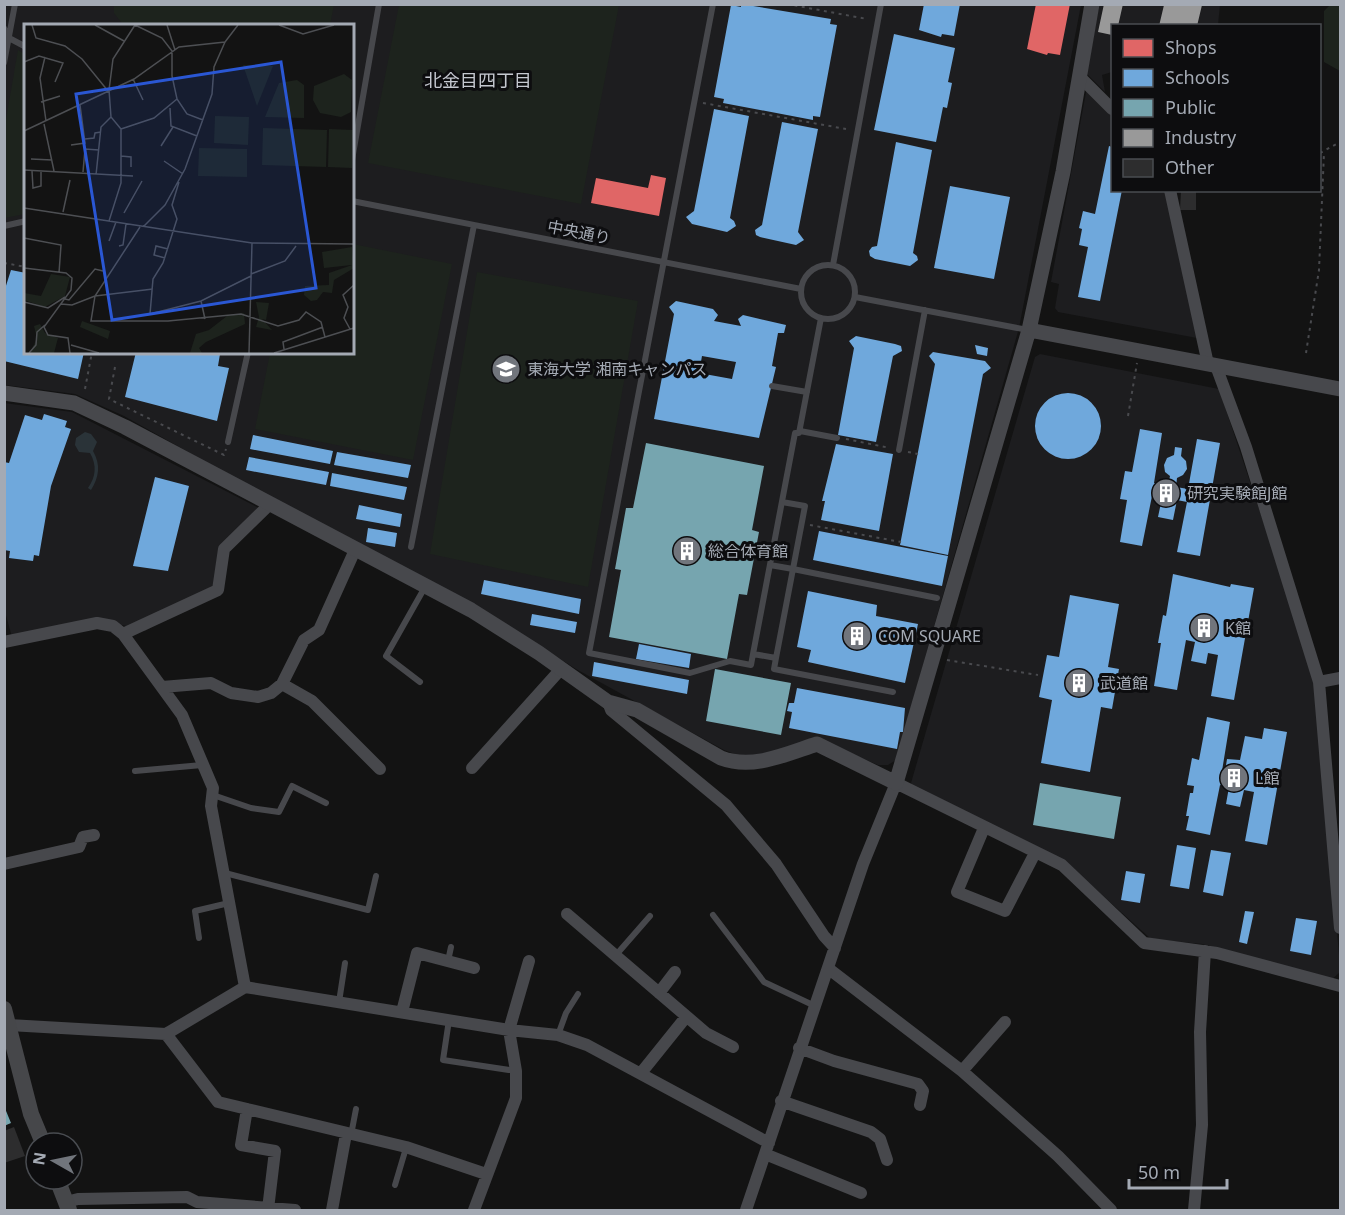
<svg xmlns="http://www.w3.org/2000/svg" width="1345" height="1215" font-family="'Noto Sans','Noto Sans JP',sans-serif">
  <style>
    .built { fill: #1d1d1f; fill-rule: evenodd }
    .green { fill: #1d231d }
    .water { fill: #2a3338 }
    .shops { fill: #e06666 }
    .schools { fill: #6fa8dc; fill-rule: evenodd }
    .public { fill: #76a5af }
    .industry { fill: #999 }
    .building { fill: #2d2d2e }
    .lines { fill: none; stroke-linecap: round; stroke-linejoin: round }
    .path { stroke: #494a4e; stroke-width: 2; stroke-dasharray: 3 4.5; stroke-linecap: butt }
    .service { stroke: #47484c; stroke-width: 6 }
    .minor { stroke: #47484c; stroke-width: 12 }
    .tertiary { stroke: #47484c; stroke-width: 15 }
    .secondary { stroke: #46474a; stroke-width: 16 }
    .labels { text-anchor: middle; stroke-width: 6; stroke-linejoin: round; paint-order: stroke }
    .street-label { font-size: 16px; fill: #a4aab4; stroke: #0d0d0f }
    .poi-label { font-size: 16px; fill: #a4aab4; stroke: #0d0d0f; text-anchor: start }
    .neighbourhood-label { font-size: 18px; fill: #c5c8d0; stroke: #0d0d0f }
    .inset-road { fill: none; stroke: #4d4f53; stroke-width: 1.5 }
    .view { fill: #2a57d4; fill-opacity: 0.15; stroke: #2a57d4; stroke-width: 3 }
    .inset-edge { fill: none; stroke: #a4aab4; stroke-width: 3 }
  </style>
  <rect width="100%" height="100%" fill="#131313"/>
  <path class="built" d="M5 5H1081L1019 328 896 760 888 765H878L819 740 756 756H740L724 750 576 669 474 604 272 499 124 416 75 394 5 385ZM26 26H352V352H26Z
    M1099 5H1220L1218 25 1112 26V72L1102 75 1105 92 1087 74Z
    M1087 87 1112 110V190L1165 191 1197 338 1058 312 1055 308 1059 284 1051 282Z
    M1040 354 1219 389 1316 680 1340 967V972L1329 982 1202 944 1151 939 1063 860 913 789 911 783 1035 357Z
    M4 403 72 412 261 509 231 537 221 587 145 631 122 625 12 637 4 608Z"/>
  <path class="green" d="M114 5 334 4V5L330 25 124 26 114 13Z
    M399 5H619L581 204 368 163Z
    M1330 5H1340V71L1324 62V11Z
    M18 50 26 55 25 214 5 218V125Z
    M353 244 452 264 413 460 255 429 270 353 352 352Z
    M477 272 638 301 588 587 430 554Z"/>
  <path class="water" d="M85 432 91 434 97 442 93 451C101 465 99 477 91 490L88 488C96 477 97 465 90 453L79 452 75 445 76 438Z"/>
  <path class="shops" d="M1036 4H1070L1060 55 1048 53 1047 55 1027 49Z
    M651 175 666 178 659 216 591 203 596 178 648 188Z"/>
  <path class="schools" d="M741 4 831 19 830 24 837 25 820 117 813 116V120L723 103 724 99 714 97 731 5 741 7Z
    M924 4H960L954 36 942 34 941 37 919 30Z
    M894 34 955 48 948 82 952 83 947 108 943 107 936 142 874 130Z
    M714 109 749 116 730 218 734 221 736 226 727 232 692 224 686 217 694 211Z
    M782 122 818 129 798 232 804 240 796 245 760 237 756 235 755 230 762 225Z
    M896 142 932 150 913 253 917 256 918 260 910 266 875 259 870 256 869 251 872 247 877 246Z
    M1109 146 1112 147V190H1122L1100 301 1078 297 1088 247 1079 245 1082 229 1079 228 1083 211 1095 214Z
    M950 186 1010 197 994 279 934 268Z
    M11 270 26 273V352H84L78 379 4 361V292Z
    M676 301 713 309 718 315 714 321 741 326 738 319 743 315 786 325 784 333H778L772 366 776 367 759 438 654 419 674 314 669 307ZM702 356 736 362 732 379 699 373Z
    M856 336 895 344 901 346 902 351 893 356 876 442 838 435 854 348 849 341Z
    M975 345 988 348 987 356 977 354Z
    M136 352 220 354 218 366 229 368 217 421 125 397Z
    M933 352 985 361 991 368 983 374 948 555 900 545 935 364 929 356Z
    M1035 426a33 33 0 1 1 66 0a33 33 0 1 1-66 0Z
    M44 414 67 421 65 427 71 429 51 486 39 556 34 555 33 561 9 558 10 551 4 550V462L9 463 25 415 42 420Z
    M1140 429 1162 433 1154 483 1168 486 1170 476 1165 472 1164 465 1167 458 1174 455 1175 447 1182 448 1181 456 1186 461 1187 469 1183 475 1177 478 1176 487 1188 489 1197 439 1220 443 1200 556 1177 552 1187 502 1177 500 1173 520 1158 517 1162 498 1152 496 1142 546 1120 542 1127 500 1120 499 1125 471 1132 472Z
    M253 435 333 451 330 464 250 449Z
    M836 444 893 454 879 531 821 520 825 501H822Z
    M337 452 411 465 408 478 334 465Z
    M249 457 329 472 326 485 246 470Z
    M332 473 407 487 404 500 330 486Z
    M155 477 189 486 168 571 133 566Z
    M359 505 402 514 400 527 356 519Z
    M368 528 397 533 395 547 366 542Z
    M819 531 948 556 942 586 813 560Z
    M1173 574 1230 587 1231 584 1254 588 1234 700 1211 696 1218 655 1208 653 1206 664 1191 661 1195 642 1186 640 1177 690 1154 686 1161 643H1158L1163 615 1166 616Z
    M484 580 581 599 579 614 481 594Z
    M808 591 877 605 876 616 918 624 905 683 808 662 811 650 797 647Z
    M1070 595 1119 604 1108 667 1119 669 1112 709 1101 707 1090 772 1041 763 1052 700 1039 697 1047 655 1059 657Z
    M532 614 577 622 575 633 530 625Z
    M639 644 691 654 689 668 636 659Z
    M594 662 689 680 687 694 592 676Z
    M797 688 905 708 903 732H900L897 749 789 728 792 712 787 711 789 703H794Z
    M1207 717 1230 722 1222 771 1225 772 1227 759 1240 760 1245 736 1262 739 1264 728 1287 732 1267 845 1245 841 1254 792 1244 790 1240 807 1226 804 1229 787 1220 785 1210 835 1186 830 1189 816H1186L1190 793H1193L1194 786 1187 785 1192 758 1199 760Z
    M1177 845 1196 848 1189 889 1170 886Z
    M1211 850 1231 853 1223 896 1203 892Z
    M1126 871 1145 874 1140 903 1121 900Z
    M1245 911 1254 912 1247 944 1239 942Z
    M1296 918 1317 921 1311 955 1290 951Z"/>
  <path class="public" d="M646 443 764 466 752 530 759 532 747 595 739 594 727 659 609 637 621 570 615 569 626 508H633Z
    M715 669 791 683 781 735 706 721Z
    M1040 783 1121 797 1114 839 1033 825Z
    M4 1106 11 1123 4 1126Z"/>
  <path class="industry" d="M1104 4H1123L1118 26H1112V35L1098 32Z
    M1164 5H1202L1197 26H1159Z"/>
  <path class="building" d="M1181 190H1196V210H1180Z
    M14 1127 25 1156 4 1163V1131Z"/>
  <g class="lines">
    <path class="path" d="M787 4 867 19
      M703 103 846 129
      M1320 153 1340 142
      M4 263 26 267
      M1306 353 1319 270 1324 153
      M115 367 109 399 224 455 226 449
      M85 389 92 352
      M1128 416 1137 363
      M846 439 890 448
      M908 452 918 454
      M810 525 901 542
      M947 660 1038 675"/>
    <path class="service" d="M713 4 589 653 690 673 730 661 751 665 753 654
      M4 28 9 38 26 47
      M4 63 15 4
      M352 160 379 4
      M352 201 801 289
      M4 226 26 221
      M801 292a27 27 0 1 1 54 0a27 27 0 1 1-54 0Z
      M833 265 881 4
      M855 297 1028 330
      M772 386 807 392
      M800 431 837 438
      M228 442 248 352
      M899 450 925 310
      M782 502 805 506 793 569 937 598
      M411 547 474 225
      M770 565 793 569 776 658 753 654 795 433H799L821 318
      M776 658 774 669 893 692
      M420 682 386 656 425 587
      M135 771 202 765
      M213 795 251 808 279 812 292 786 326 803
      M225 873 368 910 376 876
      M713 915 764 982 815 1006
      M199 938 195 911 229 903
      M616 955 650 916
      M448 961 451 947
      M339 1002 345 963
      M449 1020 443 1060 516 1071
      M558 1035 566 1013 578 994
      M351 1135 356 1109
      M395 1185 406 1148"/>
    <path class="minor" d="M1080 77 1112 109
      M1170 190 1208 364
      M1216 366 1246 447 1319 682 1340 928
      M123 634 218 590 224 549 269 505
      M4 642 97 623 113 626 123 634 182 715 213 788 211 806 245 987
      M1319 682 1340 678
      M282 684 312 701 380 769
      M162 687 211 683 231 693 258 697 271 693 282 684 304 640 319 630 355 550
      M608 702 611 710 726 805 776 864 824 936 835 948
      M472 768 561 669
      M984 828 957 892 1005 911 1035 853
      M4 864 79 847 83 837 94 835
      M567 914 706 1033 733 1047
      M829 969 962 1071 1058 1156 1111 1210
      M659 993 675 972
      M402 1012 417 953 474 968
      M9 1025 166 1034 245 987 509 1030 558 1035 587 1045 769 1143
      M166 1034 218 1102 406 1147 486 1174
      M799 1048 834 1061 918 1084 923 1091 920 1105
      M962 1071 1005 1022
      M641 1073 686 1017
      M781 1101 871 1132 880 1139 887 1160
      M247 1109 241 1145 275 1151 268 1209
      M765 1154 861 1193
      M66 1202 78 1199 187 1197 197 1202 295 1210
      M332 1210 346 1134
      M474 1210 516 1098V1071L509 1030 529 961
      M746 1210 863 864 896 783 1062 865 1144 943 1217 953 1340 986
      M1194 1210 1202 1125 1200 1032 1205 951"/>
    <path class="tertiary" d="M1029 330 1340 389
      M4 393 74 403 125 427 471 610 539 653 608 702 637 710 721 758C753 770 786 754 817 744L896 783 1029 330 1063 172 1092 4"/>
    <path class="secondary" d="M4 1009 31 1114 43 1143
      M57 1179 69 1210"/>
  </g>
  <defs>
    <g id="university-disc" transform="scale(1.5)"><circle r="9.5" fill="#71757c" stroke="#0d0d0f"/><path d="M0-5L7-2L0 1L-7-2ZM-4 1L0 2.5L4 1V4Q0 6-4 4Z" fill="#fff"/></g>
    <g id="building-disc" transform="scale(1.5)"><circle r="9.5" fill="#71757c" stroke="#0d0d0f"/><path d="M-4-6H4V6H1V3H-1V6H-4ZM-2.5-4.3h1.7v1.8h-1.7ZM.8-4.3h1.7v1.8H.8ZM-2.5-1h1.7V.8h-1.7ZM.8-1h1.7V.8H.8Z" fill="#fff"/></g>
  </defs>
  <g fill-rule="evenodd">
    <use href="#university-disc" x="506" y="369"/>
    <use href="#building-disc" x="1166" y="493"/>
    <use href="#building-disc" x="687" y="551"/>
    <use href="#building-disc" x="1204" y="628"/>
    <use href="#building-disc" x="857" y="636"/>
    <use href="#building-disc" x="1079" y="683"/>
    <use href="#building-disc" x="1234" y="778"/>
  </g>
  <g class="labels">
    <g class="street-label">
      <text transform="translate(579 232) rotate(11)" y="6">中央通り</text>
    </g>
    <g class="poi-label">
      <text x="527" y="375">東海大学 湘南キャンパス</text>
      <text x="1187" y="499">研究実験館J館</text>
      <text x="708" y="557">総合体育館</text>
      <text x="1225" y="634">K館</text>
      <text x="878" y="642">COM SQUARE</text>
      <text x="1100" y="689">武道館</text>
      <text x="1255" y="784">L館</text>
    </g>
    <g class="neighbourhood-label">
      <text x="478" y="87">北金目四丁目</text>
    </g>
  </g>
  <g transform="translate(24 24)">
    <rect width="330" height="330" fill="#131313"/>
    <path d="M219 41 249 42 233 82ZM320 50 328 56 327 88 317 93 296 89 289 76 290 62ZM273 56 280 61V94L241 93 255 59ZM191 92 225 93 224 121 190 119ZM239 104 303 106 302 143 238 141ZM305 105 329 106 328 144 304 143ZM175 124 223 125V153L174 152ZM328 223 330 244 310 256 308 269 299 268 293 276 287 277 280 271 281 262 305 261V249L328 241 300 244 298 228ZM27 250 46 253 41 272 21 283 0 276V269L17 272ZM232 278 245 279 242 296 238 295 248 306 232 303 235 293ZM220 289 221 300 182 318 175 324 178 329H166L172 310 185 306 203 292ZM58 297 86 307 84 315 56 303ZM16 300 21 309 34 314 30 329H6L13 314 10 302Z" fill="#1d231d"/>
    <path class="inset-road" d="M8 1 12 14 41 22 58 35 84 67M71 1 100 17M111 1 138 14 148 27V52L153 75 163 90 179 96M143 1 151 26M255 1 279 10 310 1M21 33 16 54 22 97M0 38 15 32 39 39 31 58M109 55 119 76M85 66 87 93 97 105V159L85 197M85 66 89 35 111 1M17 78 36 72M146 84 147 102 173 112M20 100 30 147M97 105 130 94 153 75M0 107 110 55 155 23 201 18 214 1M61 115 70 114 71 109 77 108M47 121 61 119 56 81M137 122 149 103M97 132 107 133V143M7 135 28 136M140 137 159 150M0 146 109 152M8 147 9 164 17 162V147M59 148 61 125 75 126M72 151 77 103 87 93M155 158 148 181 153 195 139 239 129 255 126 290 177 277 227 252M0 184 228 219 330 220M39 188 46 156M100 189 118 157M116 203 71 272 67 297H144L217 290 254 302 275 296 282 288 297 298 301 313M119 203 141 181 161 145 188 70 190 43 201 18M0 214 37 221 35 249M85 217 92 198M95 222 99 221 102 200M141 234 130 231 132 222 144 225M0 244 42 249 48 254 47 266 20 303 24 311 44 314 46 329M227 250 261 237 272 222M41 275 45 276 71 245 79 247M177 277 181 295M0 278 24 284 41 273M37 280 48 281 71 272 129 265M326 305 320 294 324 283 319 271 330 261M47 321 75 329M260 325 259 318 299 303M5 329 12 321 13 308 21 301M225 329 228 219M250 329 330 304"/>
    <path class="view" d="M257 38 292 264 88 296 52 70Z"/>
    <rect width="330" height="330" class="inset-edge"/>
  </g>
  <rect width="1345" height="1215" fill="none" stroke="#a4aab4" stroke-width="12"/>
  <rect x="1111" y="24" width="210" height="168" fill="#0d0d0f" stroke="#494c51" stroke-width="1.5"/>
  <rect x="1123" y="39" width="30" height="18" fill="#e06666" stroke="#494c51" stroke-width="1.5"/>
  <text x="1165" y="54" font-size="18" fill="#a4aab4">Shops</text>
  <rect x="1123" y="69" width="30" height="18" fill="#6fa8dc" stroke="#494c51" stroke-width="1.5"/>
  <text x="1165" y="84" font-size="18" fill="#a4aab4">Schools</text>
  <rect x="1123" y="99" width="30" height="18" fill="#76a5af" stroke="#494c51" stroke-width="1.5"/>
  <text x="1165" y="114" font-size="18" fill="#a4aab4">Public</text>
  <rect x="1123" y="129" width="30" height="18" fill="#999999" stroke="#494c51" stroke-width="1.5"/>
  <text x="1165" y="144" font-size="18" fill="#a4aab4">Industry</text>
  <rect x="1123" y="159" width="30" height="18" fill="#2d2d2e" stroke="#494c51" stroke-width="1.5"/>
  <text x="1165" y="174" font-size="18" fill="#a4aab4">Other</text>
  <g transform="translate(54 1161) rotate(279)"><circle r="28" fill="#0d0d0f" stroke="#494c51" stroke-width="1.5"/>
  <path d="M0-4.5L10 22L0 15L-10 22Z" fill="#71757c"/>
  <text y="-9" font-size="16" font-weight="bold" text-anchor="middle" fill="#a4aab4">N</text>
  </g>
  <path d="M1129 1179v9h98v-9" fill="none" stroke="#a4aab4" stroke-width="3"/>
  <text x="1138" y="1179" font-size="18" fill="#a4aab4" stroke="#0d0d0f" stroke-width="4.5" paint-order="stroke">50 m</text>
</svg>
